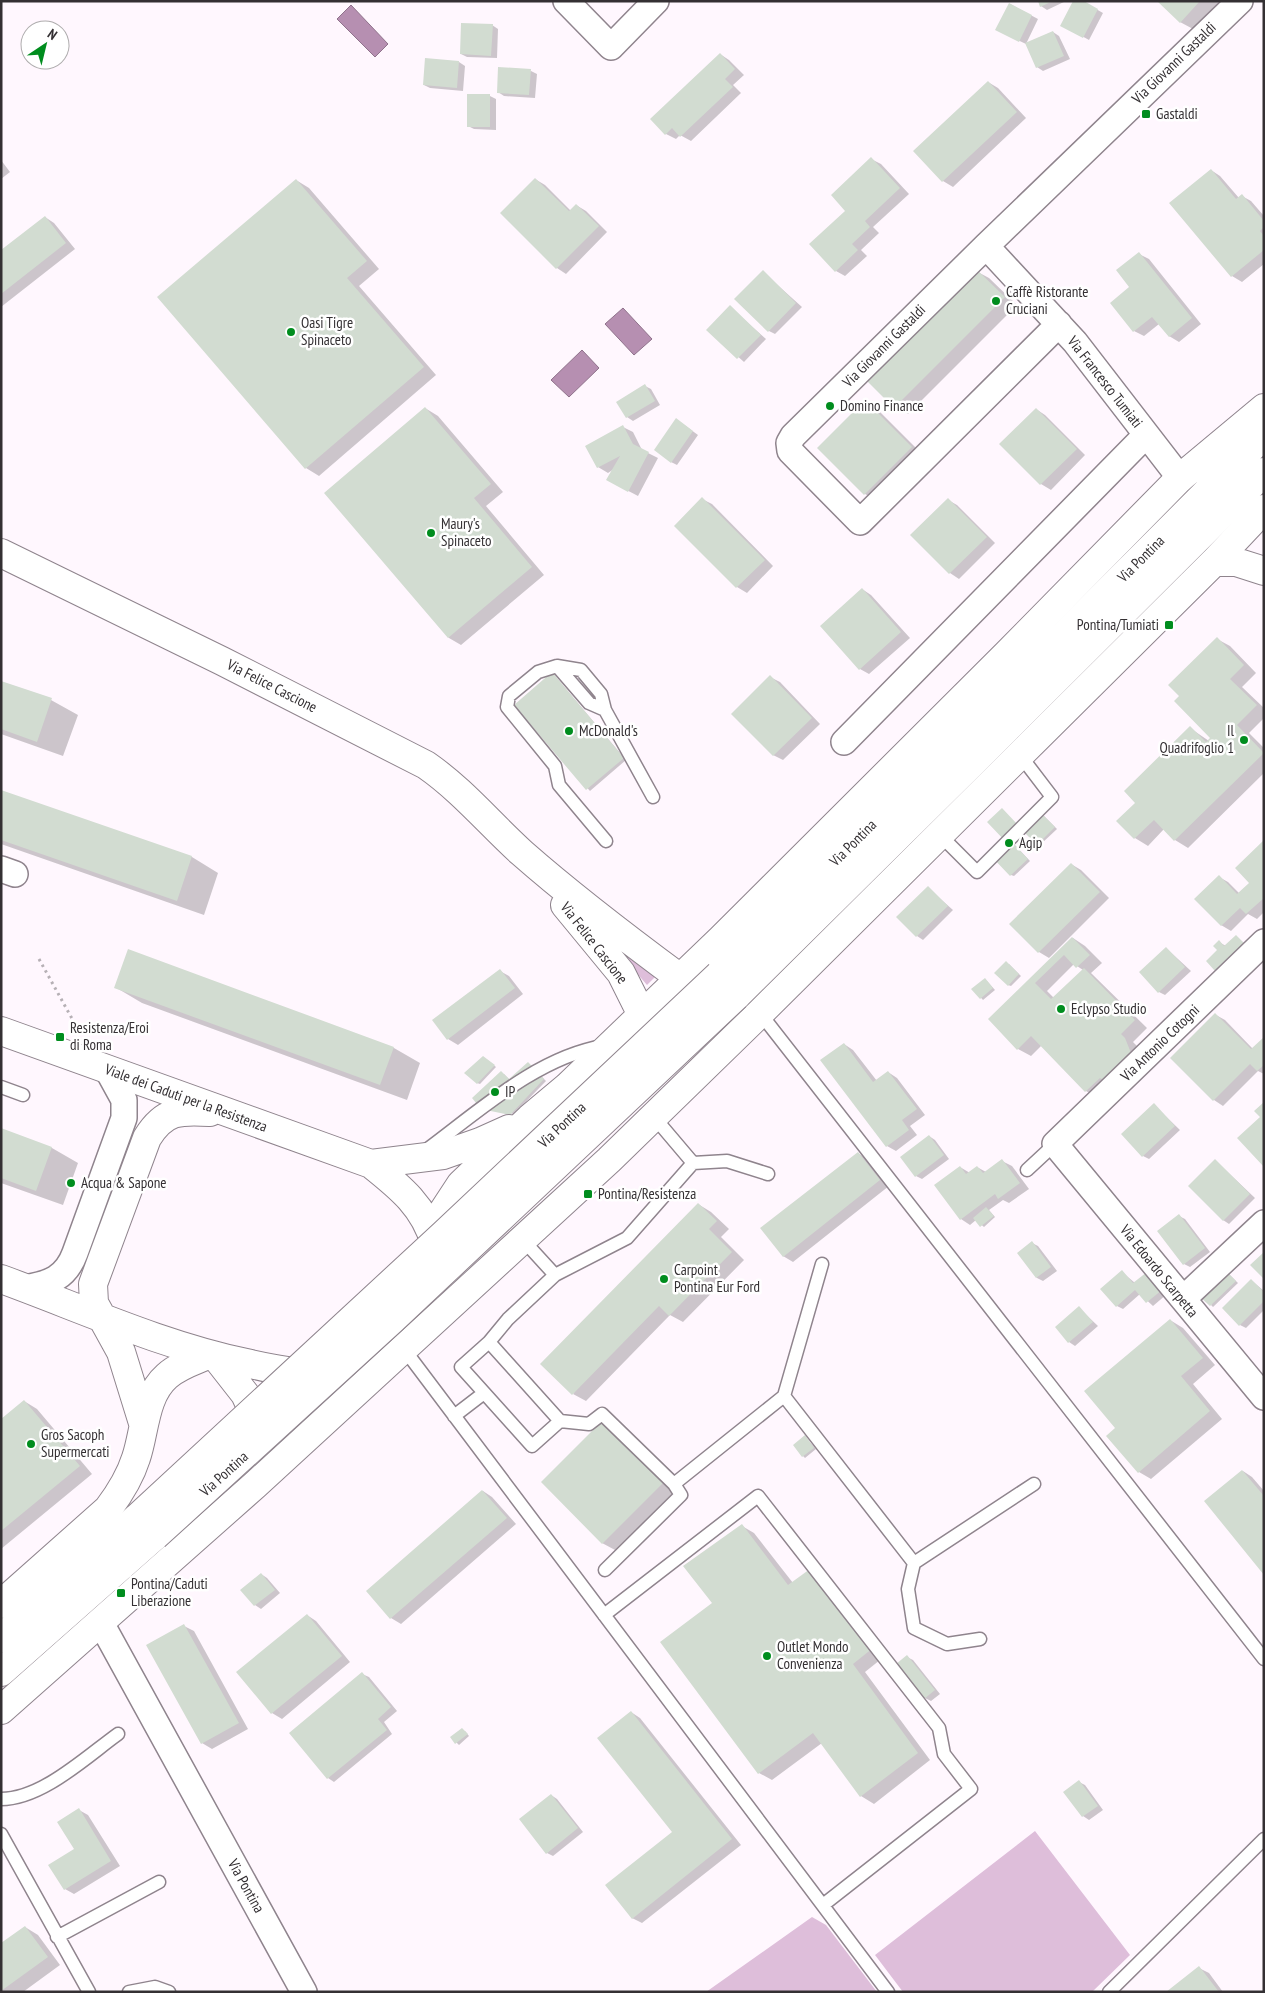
<svg xmlns="http://www.w3.org/2000/svg" width="1265" height="1993" font-family="'PT Sans Narrow',sans-serif">
  <style>
    .green { fill: #debeda }
    .water { fill: #b68fb1; stroke: #8f728b }
    .shadow { fill: #0003; fill-rule: evenodd }
    .building { fill: #d2dcd1 }
    .lines { fill: none; stroke-linecap: round; stroke-linejoin: round }
    .lane-casing { stroke: #8f848d; stroke-width: 15 }
    .street-casing { stroke: #8f848d; stroke-width: 28 }
    .secondary-casing { stroke: #8f848d; stroke-width: 30 }
    .highway-casing { stroke: #8f848d; stroke-width: 30 }
    .path { stroke: #b6b0b5; stroke-width: 3; stroke-dasharray: 2.5 4; stroke-linecap: butt }
    .lane { stroke: #fff; stroke-width: 12 }
    .street { stroke: #fff; stroke-width: 25 }
    .secondary { stroke: #fff; stroke-width: 28 }
    .highway { stroke: #fff; stroke-width: 28 }
    .highway-bridge-casing { stroke: #8f848d; stroke-width: 30; stroke-linecap: butt }
    .highway-bridge { stroke: #fff; stroke-width: 28 }
    .poi-dot { fill: #008d1e; stroke: #fff; stroke-width: 2 }
    .labels { text-anchor: middle; stroke-width: 5; stroke-linejoin: round; paint-order: stroke }
    .street-label { font-size: 15px; fill: #343033; stroke: #fff }
    .poi-label { font-size: 15px; fill: #343033; stroke: #fff; text-anchor: start }
  </style>
  <rect width="100%" height="100%" fill="#fff7fe"/>
  <path class="green" d="M609 941 645 967 655 977 647 985Z
    M1035 1831 1130 1955 1092 1992H903L875 1955Z
    M812 1917 826 1925 877 1992H706Z"/>
  <path class="water" d="M351 5 388 44 375 57 337 19Z
    M623 308 652 339 634 355 605 324Z
    M582 350 599 368 569 397 551 380Z"/>
  <path class="shadow" d="M1039 1H1066L1047 10 1041 6Z
    M1082 1 1103 13 1089 40 1062 25Z
    M1159 1H1220L1193 29 1180 22Z
    M1010 4 1038 19 1026 44 1003 33Z
    M492 25 498 29 497 58 467 57 461 54Z
    M1053 32 1059 36 1070 59 1043 71 1037 67Z
    M720 54 729 60 744 75 733 85 741 93 691 141 680 135 676 139 666 134 652 119Z
    M459 62 465 66 463 91 430 88 424 85Z
    M531 71 537 74 535 98 504 96 498 92Z
    M988 82 998 88 1026 118 953 187 943 181 915 151Z
    M490 96 496 99V130L474 129 468 126Z
    M871 159 881 164 909 194 873 227 879 233 861 250 867 256 845 276 836 271 847 211Z
    M1 160 10 172 1 179Z
    M1211 170 1220 176 1239 198 1242 196 1251 201 1264 216V264L1242 282 1232 276 1171 203Z
    M535 179 545 185 571 211 576 205 586 211 607 232 566 274 557 268Z
    M296 180 309 188 379 269 359 286 436 375 319 476 306 468 159 297Z
    M45 217 54 223 75 249 1 307V251Z
    M1139 254 1149 259 1201 324 1179 342 1169 336 1159 324 1144 336 1134 331 1131 287Z
    M976 271 989 278 1017 305 908 414 895 407Z
    M763 272 802 307 775 334 769 331Z
    M730 307 766 339 744 362 708 330Z
    M645 386 651 389 660 405 633 421 627 417Z
    M865 402 875 407 921 453 874 499 865 494Z
    M425 408 438 416 503 492 486 506 544 575 461 645 449 638 325 493Z
    M1036 409 1045 415 1085 455 1051 490 1041 484 1001 444Z
    M683 424 698 435 677 465 671 462Z
    M623 427 633 432 642 450 658 458 638 496 617 485 614 469 608 473 598 467Z
    M702 499 712 504 773 566 747 593 737 587 675 526Z
    M948 500 957 505 995 543 959 579 950 573 912 535Z
    M862 589 871 595 910 638 869 674 860 669Z
    M1217 639 1230 646 1256 673 1242 687 1264 708V718L1249 733 1264 748V773L1188 848 1175 840 1164 829 1148 846 1135 838 1136 803 1190 728 1209 741 1212 738Z
    M554 675 626 760 590 791 515 705Z
    M770 677 780 682 820 724 783 760 773 755Z
    M1 682 51 700 78 715 63 756 1 734Z
    M1 792 192 857 218 873 204 915 1 844Z
    M1040 812 1057 829 1040 845 1024 830 1012 842 1030 861 1014 876 1011 875 1008 842 1021 828Z
    M1264 842V912L1257 919 1248 914 1231 931 1221 925 1219 877 1228 882 1239 893 1250 883Z
    M1071 864 1081 870 1109 898 1049 958 1039 952 1011 924Z
    M928 888 953 910 923 940 917 936Z
    M1236 937 1250 948 1222 974 1208 961 1219 951V942L1226 946Z
    M1073 938 1085 946 1102 963 1091 973 1147 1028 1133 1042 1138 1047 1143 1061 1099 1099 1086 1091 1042 1045 1031 1056 1018 1049 990 1019ZM1074 964 1083 970 1054 998 1047 991Z
    M1166 948 1191 971 1165 995 1159 992Z
    M1009 964 1021 976 1011 986 1008 985Z
    M500 971 509 976 523 994 458 1045 448 1039 434 1021Z
    M987 981 995 990 983 1000 973 989Z
    M115 987 394 1048 420 1063 407 1100 142 1003Z
    M1216 1015 1225 1020 1253 1049 1264 1039V1074L1258 1071 1223 1106 1214 1100Z
    M844 1044 853 1050 877 1081 888 1072 897 1078 925 1115 910 1126 917 1135 896 1151 887 1146Z
    M486 1059 496 1067 480 1084 477 1083Z
    M528 1063 546 1081 514 1114 482 1109 504 1074 510 1080Z
    M1154 1105 1180 1130 1149 1159 1143 1156Z
    M1 1129 52 1148 78 1163 63 1205 1 1183Z
    M929 1136 935 1140 949 1159 922 1179 916 1176Z
    M858 1153 867 1159 889 1186 793 1262 783 1256Z
    M1002 1161 1012 1166 1029 1189 1009 1203 1003 1200 989 1210 995 1217 984 1227 976 1220 970 1225 961 1219 960 1167 970 1173 977 1167 986 1172Z
    M1216 1161 1255 1198 1229 1224 1223 1220Z
    M698 1204 711 1212 729 1229 721 1237 744 1260 683 1322 670 1315 586 1401 573 1394Z
    M1179 1216 1185 1219 1210 1252 1190 1267 1184 1264Z
    M1032 1243 1038 1246 1057 1271 1043 1281 1037 1278 1018 1253Z
    M1122 1272 1135 1283 1153 1277 1167 1294 1153 1306 1140 1294 1123 1309 1117 1306Z
    M1229 1274 1238 1283 1213 1307 1211 1305Z
    M1251 1280 1264 1291V1310L1246 1328 1240 1325Z
    M1079 1308 1098 1326 1075 1346 1069 1342Z
    M1170 1320 1183 1328 1215 1365 1193 1384 1222 1419 1151 1479 1139 1472 1117 1428Z
    M24 1401 37 1409 92 1474 1 1549V1420Z
    M604 1422 676 1490 615 1550 602 1543Z
    M805 1437 816 1449 805 1458 803 1456Z
    M1243 1471 1252 1477 1264 1491V1573Z
    M483 1491 492 1497 516 1524 401 1624 391 1618 368 1592Z
    M742 1526 754 1533 793 1583 885 1656 865 1672 930 1760 874 1804 861 1796 822 1743 772 1780 759 1773 714 1603Z
    M261 1574 267 1578 280 1593 261 1609 255 1605 242 1590Z
    M307 1615 316 1621 350 1662 282 1719 272 1713 238 1672Z
    M184 1626 194 1631 248 1729 212 1749 202 1743Z
    M907 1657 913 1660 940 1694 931 1701 925 1698Z
    M362 1674 369 1677 397 1711 384 1722 392 1734 334 1782 328 1778Z
    M631 1712 640 1718 741 1845 642 1923 632 1918 674 1832Z
    M465 1731 469 1736 459 1745 452 1738Z
    M1079 1782 1085 1785 1103 1810 1089 1820 1083 1816 1065 1792Z
    M551 1795 557 1799 583 1832 553 1856 547 1853Z
    M79 1810 88 1815 120 1866 74 1894 65 1889 75 1850Z
    M25 1927 38 1935 60 1965 23 1992H1V1944Z
    M1199 1968 1209 1973 1223 1992H1168Z"/>
  <path class="building" d="M1038 1H1053L1040 7Z
    M1073 1H1084L1098 9 1083 38 1060 26Z
    M1157 1H1200L1180 23Z
    M1009 3 1032 15 1019 42 995 30Z
    M461 23 493 24 491 56 460 54Z
    M1053 31 1064 56 1036 68 1025 43Z
    M720 53 735 69 725 79 733 87 680 137 672 128 665 135 650 119Z
    M425 58 459 61 457 88 423 85Z
    M498 67 531 69 529 95 497 93Z
    M988 81 1017 112 942 182 913 151Z
    M467 94H490V127H467Z
    M871 157 900 188 865 221 870 227 852 244 858 250 835 272 809 244 845 211 831 195Z
    M1211 169 1236 199 1242 194 1264 221V227L1260 231 1264 236V250L1231 277 1169 203Z
    M535 178 569 211 576 204 599 226 556 269 500 213Z
    M296 179 367 261 347 278 424 367 305 469 157 297Z
    M45 216 66 243 1 294V250Z
    M1139 252 1192 318 1169 337 1152 317 1133 332 1110 303 1129 287 1116 270Z
    M976 269 1005 297 894 408 866 380Z
    M763 270 796 303 768 332 734 299Z
    M730 305 761 335 737 359 706 330Z
    M645 384 655 401 626 418 616 402Z
    M865 400 912 447 864 495 817 448Z
    M425 407 491 484 474 498 532 567 448 638 324 493Z
    M1036 408 1077 449 1040 485 999 444Z
    M676 418 693 431 671 463 654 450Z
    M623 425 633 444 649 452 628 492 606 480 620 456 597 468 585 446Z
    M702 497 765 560 736 588 674 526Z
    M948 498 987 537 949 574 910 535Z
    M862 588 901 632 859 670 820 626Z
    M1217 637 1244 665 1230 679 1257 705 1237 725 1264 753 1174 841 1154 820 1134 839 1116 821 1135 803 1124 791 1190 726 1206 742 1210 738 1174 701 1179 696 1168 685Z
    M552 672 624 758 586 790 514 705Z
    M770 675 812 718 773 756 731 714Z
    M1 681 52 698 37 742 1 729Z
    M1 790 192 856 177 901 1 840Z
    M1002 808 1020 827 1037 809 1055 827 1037 845 1021 829 1010 840 1028 859 1010 876 991 856 1006 842 987 822Z
    M1264 840V898L1246 914 1240 908 1221 926 1194 899 1219 875 1237 894 1249 883 1235 868Z
    M1071 863 1100 892 1038 953 1009 924Z
    M928 886 948 906 916 937 896 917Z
    M1236 935 1245 944 1215 971 1206 961 1217 950 1213 946 1219 940 1224 946Z
    M1072 937 1090 955 1076 968 1064 955 1035 983 1051 999 1084 968 1135 1020 1121 1034 1125 1038 1131 1053 1103 1080 1100 1078 1085 1092 1031 1036 1017 1050 988 1019Z
    M1166 947 1185 967 1158 993 1139 972Z
    M128 949 394 1047 380 1085 114 988Z
    M1006 961 1019 974 1008 986 994 973Z
    M500 969 515 988 447 1040 432 1020Z
    M985 978 993 988 980 999 971 989Z
    M1215 1013 1251 1049 1264 1037V1065L1257 1071 1250 1064 1213 1101 1170 1058Z
    M844 1043 873 1082 888 1071 917 1109 902 1120 909 1130 886 1147 820 1060Z
    M483 1056 495 1065 477 1084 464 1073Z
    M528 1062 544 1079 510 1115 481 1109 472 1098 501 1071 509 1079Z
    M1264 1102V1167L1237 1138 1260 1117 1254 1111Z
    M1154 1103 1175 1126 1142 1157 1121 1134Z
    M1 1128 52 1147 36 1191 1 1178Z
    M929 1135 944 1155 915 1177 900 1157Z
    M858 1152 880 1180 783 1257 760 1228Z
    M1002 1159 1020 1183 998 1199 995 1194 960 1220 934 1185 960 1166 966 1174 977 1166 983 1173Z
    M1215 1159 1250 1194 1223 1221 1188 1186Z
    M698 1203 717 1221 709 1229 732 1252 669 1316 659 1306 572 1395 540 1364Z
    M986 1207 994 1216 980 1227 973 1218Z
    M1179 1214 1205 1248 1183 1265 1157 1231Z
    M1032 1241 1051 1267 1036 1278 1017 1253Z
    M1264 1252V1279L1250 1265Z
    M1122 1270 1133 1283 1147 1272 1162 1290 1146 1303 1135 1290 1116 1307 1100 1289Z
    M1226 1271 1236 1281 1210 1306 1200 1297Z
    M1251 1279 1264 1292V1301L1239 1326 1222 1308Z
    M1079 1306 1093 1322 1068 1343 1055 1327Z
    M1170 1319 1203 1358 1181 1376 1210 1411 1138 1473 1106 1436 1115 1428 1084 1391Z
    M24 1400 80 1466 1 1531V1419Z
    M603 1420 664 1482 602 1544 541 1482Z
    M805 1435 814 1448 802 1457 793 1445Z
    M1242 1470 1264 1496V1575L1204 1501Z
    M482 1490 507 1518 390 1619 366 1591Z
    M742 1524 788 1585 810 1569 873 1648 853 1664 918 1753 860 1797 813 1733 758 1774 660 1642 712 1603 683 1566Z
    M261 1573 275 1590 254 1606 240 1590Z
    M307 1614 342 1656 271 1714 236 1672Z
    M184 1624 239 1723 201 1744 146 1645Z
    M907 1655 935 1690 924 1699 896 1664Z
    M362 1672 391 1707 378 1719 387 1730 327 1779 289 1733Z
    M631 1711 732 1839 632 1919 605 1885 672 1832 597 1738Z
    M462 1728 468 1734 455 1744 450 1737Z
    M1079 1780 1098 1806 1082 1817 1063 1792Z
    M551 1794 578 1828 546 1854 519 1819Z
    M79 1808 111 1861 64 1890 48 1865 74 1849 57 1822Z
    M25 1926 48 1957 1 1991V1943Z
    M1199 1966 1219 1992H1166Z"/>
  <g class="lines">
    <g class="lane-casing">
      <path id="lane" d="M557 666 589 703 605 710
        M940 835 977 872 1052 797 1020 755
        M606 841 559 785 555 766 507 707 509 696 538 672 557 666 581 670 601 694 605 710 653 797
        M760 1013 1264 1659
        M1 1087 23 1095
        M425 1151C478 1112 537 1057 604 1046
        M693 1163 727 1161 768 1174
        M1027 1170 1055 1144
        M523 1240 555 1275 627 1238 693 1163 654 1117
        M555 1275 508 1319 489 1342 560 1421 589 1424 602 1414 674 1484 784 1396 822 1264
        M489 1342 461 1367 532 1446 560 1421
        M404 1349 888 1992
        M784 1396 914 1563 1034 1484
        M454 1416 484 1393
        M914 1563 908 1589 914 1628 947 1644 980 1639
        M605 1570 681 1495 674 1484
        M604 1615 758 1496 939 1728 944 1754 971 1789 823 1905
        M1 1799C42 1799 86 1757 118 1734
        M1 1834 89 1992
        M57 1937 159 1882
        M129 1992 155 1987 169 1992
        M1109 1992 1264 1839"/>
    </g>
    <g class="street-casing">
      <path id="street" d="M566 1 611 47 656 1
        M986 246 1075 342 1180 478
        M1059 324 860 522 790 451 789 443 793 436 986 246 1240 1
        M844 742 1146 435
        M1 869 15 874
        M1264 942 1055 1144 1264 1397
        M24 1288C49 1284 66 1278 75 1253L124 1118V1100L107 1069
        M1183 1299 1264 1223
        M101 1623 304 1992"/>
    </g>
    <g class="secondary-casing">
      <path id="secondary" d="M1 553 222 661 426 765C462 790 490 824 522 853 572 897 626 938 680 978
        M1214 562H1236L1264 571
        M565 905 621 973 642 1015
        M1 1031 371 1164 443 1155 480 1142 509 1129
        M371 1164C400 1187 425 1207 435 1244
        M434 1241 440 1216 461 1184 530 1118 567 1087 721 939 1007 654 1180 478
        M1 1279C83 1309 161 1345 246 1363 268 1368 291 1373 314 1373
        M216 1357 245 1394 262 1431
        M143 1423 121 1352 94 1303 93 1284 147 1138C164 1110 180 1110 210 1112
        M1 1604 108 1509C120 1493 130 1477 136 1458 145 1432 144 1396 167 1376 178 1366 194 1361 208 1355
        M1 1710 255 1485 609 1160 760 1013 1214 562 1264 509"/>
    </g>
    <g class="highway-casing">
      <path id="highway" d="M1180 478 1264 408
        M719 975 954 745 1264 435
        M736 996 970 765 1264 472
        M1 1638 138 1517
        M1 1672 155 1536"/>
    </g>
    <path class="path" d="M39 959 80 1033"/>
    <use href="#lane" class="lane"/>
    <use href="#street" class="street"/>
    <use href="#secondary" class="secondary"/>
    <use href="#highway" class="highway"/>
    <g class="highway-bridge-casing">
      <path id="highway-bridge" d="M138 1517 444 1234 719 975
        M155 1536 393 1319 736 996"/>
    </g>
    <use href="#highway-bridge" class="highway-bridge"/>
  </g>
  <g class="poi-dot">
    <rect x="1141" y="109" width="10" height="10" rx="2.5"/>
    <circle cx="996" cy="301" r="5"/>
    <circle cx="291" cy="332" r="5"/>
    <circle cx="830" cy="406" r="5"/>
    <circle cx="431" cy="533" r="5"/>
    <rect x="1164" y="620" width="10" height="10" rx="2.5"/>
    <circle cx="569" cy="731" r="5"/>
    <circle cx="1244" cy="740" r="5"/>
    <circle cx="1009" cy="843" r="5"/>
    <circle cx="1061" cy="1009" r="5"/>
    <rect x="55" y="1032" width="10" height="10" rx="2.5"/>
    <circle cx="495" cy="1092" r="5"/>
    <circle cx="71" cy="1183" r="5"/>
    <rect x="583" y="1189" width="10" height="10" rx="2.5"/>
    <circle cx="664" cy="1279" r="5"/>
    <circle cx="31" cy="1444" r="5"/>
    <rect x="116" y="1588" width="10" height="10" rx="2.5"/>
    <circle cx="767" cy="1656" r="5"/>
  </g>
  <g class="labels">
    <g class="street-label">
      <text transform="translate(1174 63) rotate(-44)" y="5">Via Giovanni Gastaldi</text>
      <text transform="translate(884 346) rotate(-45)" y="5">Via Giovanni Gastaldi</text>
      <text transform="translate(1105 382) rotate(52)" y="5">Via Francesco Tumiati</text>
      <text transform="translate(1141 559) rotate(-45)" y="5">Via Pontina</text>
      <text transform="translate(272 686) rotate(27)" y="5">Via Felice Cascione</text>
      <text transform="translate(853 843) rotate(-45)" y="5">Via Pontina</text>
      <text transform="translate(594 943) rotate(52)" y="5">Via Felice Cascione</text>
      <text transform="translate(1160 1043) rotate(-44)" y="5">Via Antonio Cotogni</text>
      <text transform="translate(186 1098) rotate(20)" y="5">Viale dei Caduti per la Resistenza</text>
      <text transform="translate(562 1125) rotate(-43)" y="5">Via Pontina</text>
      <text transform="translate(1159 1271) rotate(51)" y="5">Via Edoardo Scarpetta</text>
      <text transform="translate(224 1474) rotate(-42)" y="5">Via Pontina</text>
      <text transform="translate(246 1886) rotate(61)" y="5">Via Pontina</text>
    </g>
    <g class="poi-label">
      <text x="1156" y="119">Gastaldi</text>
      <text x="1006" y="297">Caffè Ristorante<tspan x="1006" dy="17">Cruciani</tspan></text>
      <text x="301" y="328">Oasi Tigre<tspan x="301" dy="17">Spinaceto</tspan></text>
      <text x="840" y="411">Domino Finance</text>
      <text x="441" y="529">Maury's<tspan x="441" dy="17">Spinaceto</tspan></text>
      <text x="1159" y="630" text-anchor="end">Pontina/Tumiati</text>
      <text x="579" y="736">McDonald's</text>
      <text x="1234" y="736" text-anchor="end">Il<tspan x="1234" dy="17">Quadrifoglio 1</tspan></text>
      <text x="1019" y="848">Agip</text>
      <text x="1071" y="1014">Eclypso Studio</text>
      <text x="70" y="1033">Resistenza/Eroi<tspan x="70" dy="17">di Roma</tspan></text>
      <text x="505" y="1097">IP</text>
      <text x="81" y="1188">Acqua &amp; Sapone</text>
      <text x="598" y="1199">Pontina/Resistenza</text>
      <text x="674" y="1275">Carpoint<tspan x="674" dy="17">Pontina Eur Ford</tspan></text>
      <text x="41" y="1440">Gros Sacoph<tspan x="41" dy="17">Supermercati</tspan></text>
      <text x="131" y="1589">Pontina/Caduti<tspan x="131" dy="17">Liberazione</tspan></text>
      <text x="777" y="1652">Outlet Mondo<tspan x="777" dy="17">Convenienza</tspan></text>
    </g>
  </g>
  <rect width="1265" height="1993" fill="none" stroke="#343033" stroke-width="5"/>
  <g transform="translate(45 45) rotate(35)"><circle r="24" fill="#ffffff" stroke="#aeacad"/>
  <path d="M0-4L9 19L0 12L-9 19Z" fill="#008d1e"/>
  <text y="-8" font-size="14" font-weight="bold" text-anchor="middle" fill="#343033">N</text>
  </g>
</svg>
